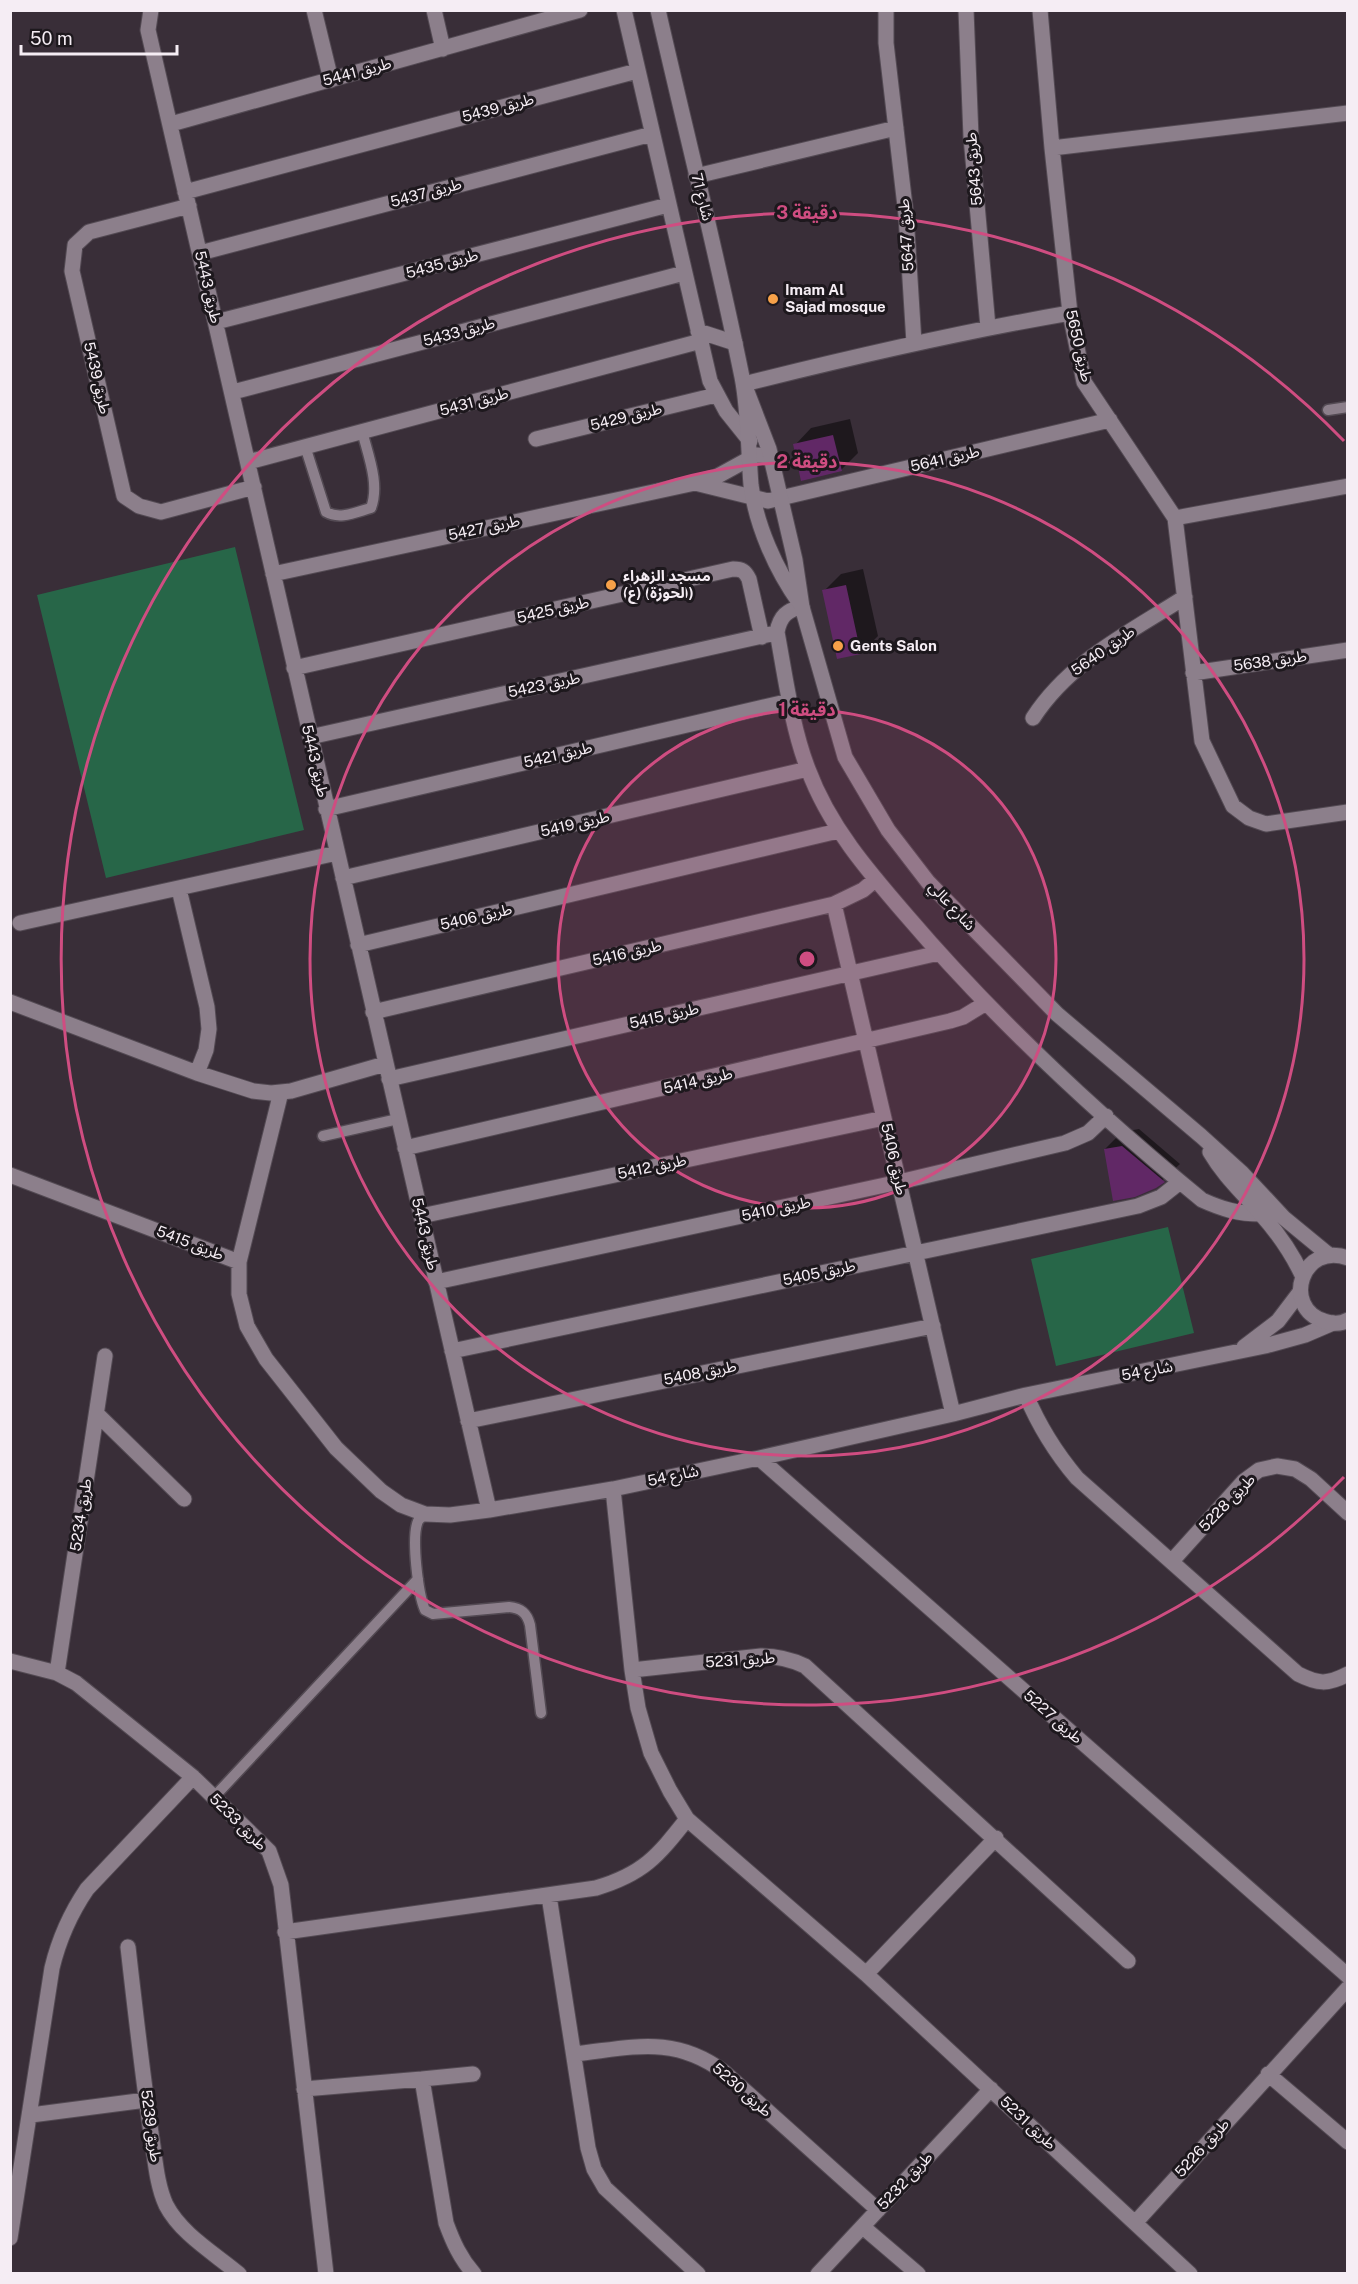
<svg xmlns="http://www.w3.org/2000/svg" width="1358" height="2284" font-family="'Public Sans','Noto Sans Arabic',sans-serif">
  <style>
    .green { fill: #276648 }
    .shadow { fill: #0007 }
    .building { fill: #612866 }
    .lines { fill: none; stroke-linecap: round; stroke-linejoin: round }
    .service-casing { stroke: #534a53; stroke-width: 13 }
    .minor-casing { stroke: #534a53; stroke-width: 17 }
    .tertiary-casing { stroke: #534a53; stroke-width: 17 }
    .service { stroke: #8c7f8b; stroke-width: 10 }
    .minor { stroke: #8c7f8b; stroke-width: 15 }
    .tertiary { stroke: #8c7f8b; stroke-width: 15 }
    .ring { fill: none; stroke: #cf4d81; stroke-width: 3 }
    .poi-dot { fill: #f7a149; stroke: #1d181d; stroke-width: 2 }
    .labels { text-anchor: middle; stroke-width: 6; stroke-linejoin: round; paint-order: stroke }
    .street-label { font-size: 15px; fill: #f5edf4; stroke: #1d181d }
    .poi-label { font-size: 15px; font-weight: bold; fill: #f5edf4; stroke: #1d181d; text-anchor: start }
    .centre { fill: #cf4d81; stroke: #1d181d; stroke-width: 3 }
    .ring-label { font-size: 18px; text-anchor: middle; font-weight: bold; fill: #cf4d81; stroke: #1d181d; stroke-width: 6; stroke-linejoin: round; paint-order: stroke }
  </style>
  <rect width="100%" height="100%" fill="#392e38"/>
  <path class="green" d="M235 547 304 830 106 878 37 595Z
    M1168 1227 1194 1333 1056 1366 1031 1259Z"/>
  <path class="shadow" d="M850 419 858 453 841 470 795 445 811 428Z
    M863 569 878 636 861 653 824 591 841 574Z
    M1139 1129 1180 1164 1155 1187 1105 1149 1122 1132Z"/>
  <path class="building" d="M833 435 842 471 801 481 793 444Z
    M846 585 861 654 837 659 822 590Z
    M1122 1146 1165 1182 1156 1188 1135 1197 1113 1201 1104 1149Z"/>
  <g class="lines">
    <g class="service-casing">
      <path id="service" d="M1328 410 1348 407
        M305 446 326 512C340 520 356 512 371 508 380 484 368 455 362 431
        M323 1136 398 1119
        M425 1514C423 1516 420 1518 418 1521 411 1537 418 1594 425 1610L433 1614 509 1607C521 1608 527 1613 530 1625L541 1713
        M214 1797 418 1579"/>
    </g>
    <g class="minor-casing">
      <path id="minor" d="M151 10 148 30 489 1510
        M314 10 331 80
        M434 10 443 49
        M624 10 710 381 726 411 750 441
        M886 10V43L906 215 914 343
        M966 10 971 137 988 327
        M1040 10 1052 148 1070 313 1084 382 1175 518 1202 741 1233 806 1249 818 1266 824 1348 812
        M171 124 580 10
        M1052 148 1348 113
        M696 176 896 128
        M185 192 637 71
        M189 206 89 232 75 245 72 271 124 496 139 506 161 512 254 487
        M200 253 652 134
        M216 322 668 205
        M698 331 735 343
        M744 384C852 357 960 332 1070 313
        M233 392 684 273
        M536 439 716 395
        M248 462 701 341
        M695 483 768 501 1110 420
        M1175 518 1348 486
        M273 574 695 483 716 477 756 455 771 456
        M802 607C787 610 780 616 777 632 785 675 792 728 808 769 829 826 868 871 907 916 995 1019 1096 1113 1202 1200 1222 1209 1238 1214 1261 1214
        M294 668 733 569C742 569 745 571 749 579L762 637
        M1193 673 1348 650
        M1033 718C1070 661 1129 633 1185 597
        M310 737 771 634
        M326 809 790 701
        M343 878 808 769
        M179 889 207 1007 209 1029 206 1050 197 1073
        M834 904 953 1414
        M20 923 337 853
        M358 945 838 831
        M10 1002 197 1073 253 1091 271 1093 291 1091 385 1064
        M373 1012 834 904 863 890 876 879
        M389 1079 939 953
        M281 1092 239 1262V1294L247 1326 266 1359 336 1448 381 1491 401 1505 425 1514 450 1515 489 1510 613 1489 759 1458 953 1414 1026 1395 1265 1346 1305 1335 1333 1323
        M405 1148 950 1021 963 1017 986 1003
        M10 1175 239 1262
        M421 1216 884 1118
        M436 1282 899 1182 1065 1143 1088 1133 1106 1116
        M1244 1347 1278 1321 1300 1292
        M452 1351 1138 1206 1161 1197 1180 1182
        M1026 1395C1039 1426 1055 1452 1077 1478L1298 1674C1318 1684 1327 1685 1348 1674
        M97 1414 184 1499
        M468 1421 933 1326
        M759 1458 1348 1976
        M613 1489 632 1670 638 1708 651 1753 670 1791 687 1819 866 1974 1190 2274
        M1172 1561 1244 1481 1259 1470 1277 1466 1295 1469 1311 1479 1348 1513
        M10 1661 57 1673 76 1683 193 1777 269 1851 281 1885 326 2274
        M632 1670 761 1656C778 1656 790 1659 805 1666L1128 1961
        M57 1673 105 1356
        M549 1896 588 2148 594 2169 605 2188 698 2274
        M285 1932 596 1888C643 1874 657 1857 687 1819
        M128 1947C135 2009 142 2071 151 2133 155 2156 156 2183 166 2205 181 2234 214 2253 239 2274
        M866 1974 996 1838
        M574 2054C631 2048 673 2034 724 2072L878 2210
        M1268 2074 1348 2142
        M422 2079 473 2074
        M304 2089 422 2079 446 2223C453 2242 460 2258 474 2274
        M31 2115 146 2100
        M1135 2223 1348 1988
        M863 2227 918 2274
        M10 2238 52 1968C59 1939 70 1914 87 1889L193 1777
        M818 2274 991 2089"/>
    </g>
    <g class="tertiary-casing">
      <path id="tertiary" d="M658 10C686 133 717 254 742 377 749 413 748 449 751 485 756 525 776 570 799 602
        M744 384 769 449 795 560 802 607 845 757 888 830 928 882 1057 1014 1201 1136 1242 1173 1284 1218 1329 1255
        M1210 1152C1224 1176 1243 1193 1261 1214 1278 1233 1292 1253 1303 1277
        M1348 1258C1302 1241 1281 1307 1324 1321 1332 1324 1341 1324 1348 1320"/>
    </g>
    <use href="#service" class="service"/>
    <use href="#minor" class="minor"/>
    <use href="#tertiary" class="tertiary"/>
  </g>
  <circle cx="807" cy="959" r="249" fill="#cf4d81" fill-opacity=".12"/>
  <g class="ring">
    <circle cx="807" cy="959" r="249"/>
    <circle cx="807" cy="959" r="497"/>
    <path d="M1344 1477A746 746 0 1 1 1344 441"/>
  </g>
  <g class="poi-dot">
    <circle cx="773" cy="299" r="6"/>
    <circle cx="611" cy="585" r="6"/>
    <circle cx="838" cy="646" r="6"/>
  </g>
  <g class="labels">
    <g class="street-label">
      <text transform="translate(357 72) rotate(-15)" y="5">طريق 5441</text>
      <text transform="translate(498 108) rotate(-15)" y="5">طريق 5439</text>
      <text transform="translate(974 169) rotate(-95)" y="5">طريق 5643</text>
      <text transform="translate(426 193) rotate(-15)" y="5">طريق 5437</text>
      <text transform="translate(702 197) rotate(76)" y="5">شارع 71</text>
      <text transform="translate(906 235) rotate(-94)" y="5">طريق 5647</text>
      <text transform="translate(442 264) rotate(-15)" y="5">طريق 5435</text>
      <text transform="translate(208 287) rotate(77)" y="5">طريق 5443</text>
      <text transform="translate(459 332) rotate(-15)" y="5">طريق 5433</text>
      <text transform="translate(1079 346) rotate(77)" y="5">طريق 5650</text>
      <text transform="translate(97 378) rotate(77)" y="5">طريق 5439</text>
      <text transform="translate(474 402) rotate(-15)" y="5">طريق 5431</text>
      <text transform="translate(626 417) rotate(-14)" y="5">طريق 5429</text>
      <text transform="translate(945 459) rotate(-13)" y="5">طريق 5641</text>
      <text transform="translate(484 528) rotate(-12)" y="5">طريق 5427</text>
      <text transform="translate(553 610) rotate(-13)" y="5">طريق 5425</text>
      <text transform="translate(1103 651) rotate(-35)" y="5">طريق 5640</text>
      <text transform="translate(1270 661) rotate(-8)" y="5">طريق 5638</text>
      <text transform="translate(544 685) rotate(-12)" y="5">طريق 5423</text>
      <text transform="translate(558 755) rotate(-13)" y="5">طريق 5421</text>
      <text transform="translate(315 761) rotate(77)" y="5">طريق 5443</text>
      <text transform="translate(575 824) rotate(-13)" y="5">طريق 5419</text>
      <text transform="translate(952 906) rotate(47)" y="5">شارع عالي</text>
      <text transform="translate(476 917) rotate(-13)" y="5">طريق 5406</text>
      <text transform="translate(627 953) rotate(-13)" y="5">طريق 5416</text>
      <text transform="translate(664 1016) rotate(-13)" y="5">طريق 5415</text>
      <text transform="translate(698 1081) rotate(-13)" y="5">طريق 5414</text>
      <text transform="translate(894 1159) rotate(77)" y="5">طريق 5406</text>
      <text transform="translate(652 1167) rotate(-12)" y="5">طريق 5412</text>
      <text transform="translate(776 1209) rotate(-12)" y="5">طريق 5410</text>
      <text transform="translate(425 1234) rotate(77)" y="5">طريق 5443</text>
      <text transform="translate(190 1243) rotate(21)" y="5">طريق 5415</text>
      <text transform="translate(819 1273) rotate(-12)" y="5">طريق 5405</text>
      <text transform="translate(1147 1371) rotate(-11)" y="5">شارع 54</text>
      <text transform="translate(700 1373) rotate(-11)" y="5">طريق 5408</text>
      <text transform="translate(673 1476) rotate(-12)" y="5">شارع 54</text>
      <text transform="translate(1227 1503) rotate(-46)" y="5">طريق 5228</text>
      <text transform="translate(81 1515) rotate(-81)" y="5">طريق 5234</text>
      <text transform="translate(740 1660) rotate(-4)" y="5">طريق 5231</text>
      <text transform="translate(1053 1717) rotate(41)" y="5">طريق 5227</text>
      <text transform="translate(238 1822) rotate(45)" y="5">طريق 5233</text>
      <text transform="translate(742 2090) rotate(41)" y="5">طريق 5230</text>
      <text transform="translate(1028 2123) rotate(43)" y="5">طريق 5231</text>
      <text transform="translate(151 2126) rotate(82)" y="5">طريق 5239</text>
      <text transform="translate(1202 2148) rotate(-48)" y="5">طريق 5226</text>
      <text transform="translate(905 2181) rotate(-47)" y="5">طريق 5232</text>
    </g>
    <g class="poi-label">
      <text x="785" y="295">Imam Al<tspan x="785" dy="17">Sajad mosque</tspan></text>
      <text x="623" y="581">مسجد الزهراء<tspan x="623" dy="17">(ع) (الحوزة)</tspan></text>
      <text x="850" y="651">Gents Salon</text>
    </g>
  </g>
  <circle cx="807" cy="959" r="9" class="centre"/>
  <g class="ring-label">
    <text x="807" y="219">3 دقيقة</text>
    <text x="807" y="468">2 دقيقة</text>
    <text x="807" y="716">1 دقيقة</text>
  </g>
  <rect width="1358" height="2284" fill="none" stroke="#f5edf4" stroke-width="24"/>
  <path d="M21 45v9h156v-9" fill="none" stroke="#f5edf4" stroke-width="3"/>
  <text x="30" y="45" font-size="18" fill="#f5edf4" stroke="#1d181d" stroke-width="4.5" paint-order="stroke">50 m</text>
</svg>
